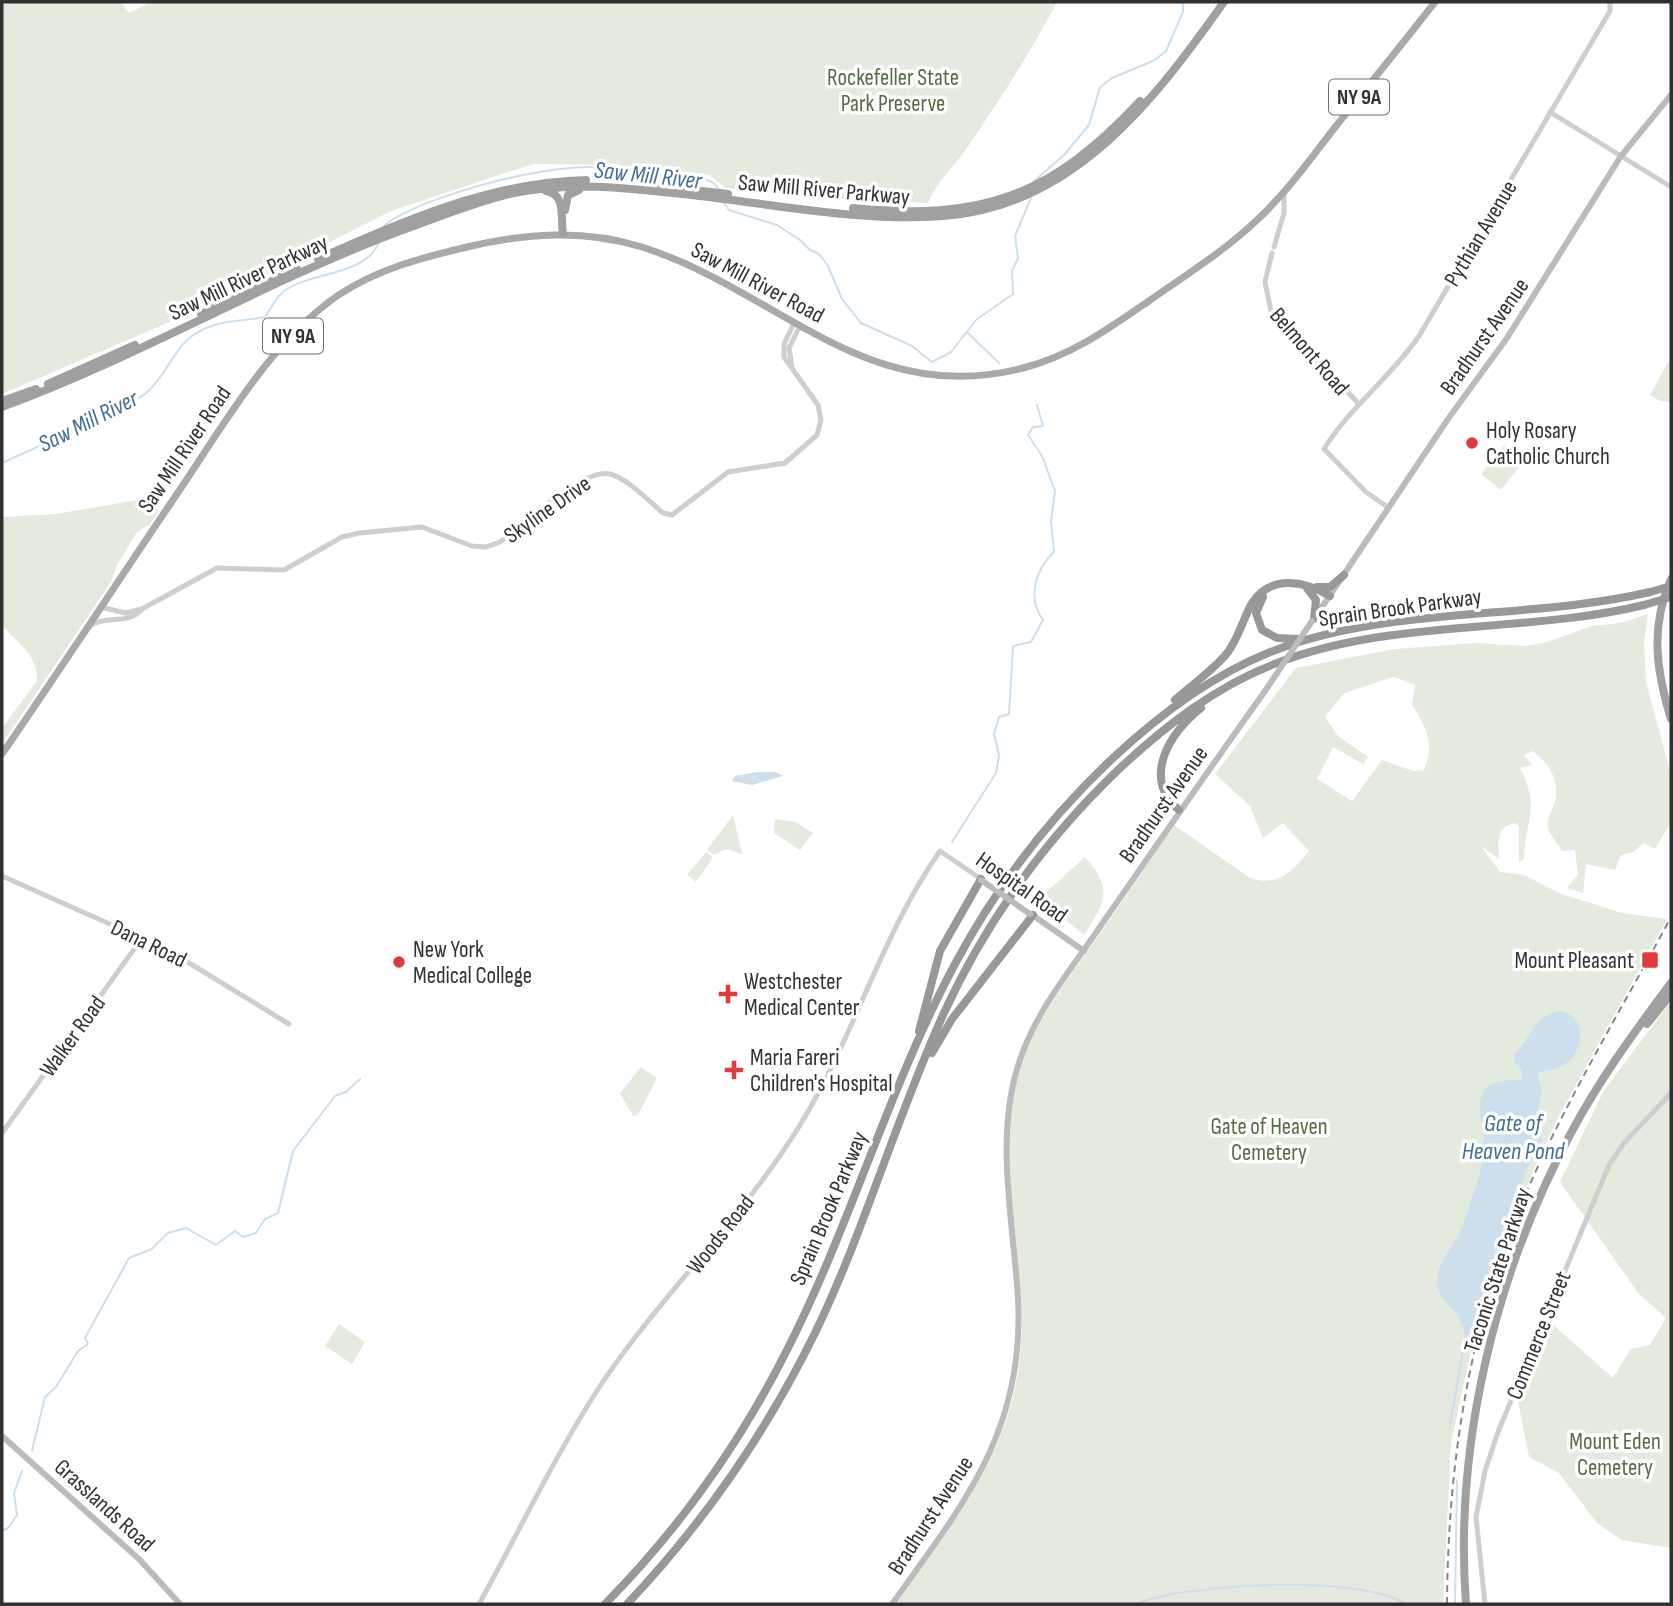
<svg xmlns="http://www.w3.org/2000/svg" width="1673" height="1606" font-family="'Sofia Sans Condensed',sans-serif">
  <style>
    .green { fill: #e4eadd; fill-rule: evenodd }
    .water { fill: #cddfec }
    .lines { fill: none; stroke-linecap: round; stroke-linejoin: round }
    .stream { stroke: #cddfec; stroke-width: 2 }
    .tertiary { stroke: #cecece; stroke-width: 5 }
    .secondary { stroke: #bbb; stroke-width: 6 }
    .primary { stroke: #a9a9a9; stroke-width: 7 }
    .trunk { stroke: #a0a0a0; stroke-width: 8 }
    .motorway { stroke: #989898; stroke-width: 8 }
    .rail { stroke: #868686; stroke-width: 2; stroke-dasharray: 7 5; stroke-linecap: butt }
    .secondary-bridge { stroke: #bbb; stroke-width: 6 }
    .motorway-bridge { stroke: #989898; stroke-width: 8 }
    .poi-dot { fill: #e2393e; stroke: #fff; stroke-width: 2.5 }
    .labels { text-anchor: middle; stroke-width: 7; stroke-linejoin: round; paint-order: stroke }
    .shield { fill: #fff; stroke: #6f6f6f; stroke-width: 2 }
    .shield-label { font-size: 21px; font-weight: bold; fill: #313131 }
    .park-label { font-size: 23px; fill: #526d3f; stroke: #fff }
    .street-label { font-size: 23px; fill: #313131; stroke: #fff }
    .poi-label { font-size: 23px; fill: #313131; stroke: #fff; text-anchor: start }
    .water-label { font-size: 24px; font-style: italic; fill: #406f93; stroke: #fff }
  </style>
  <rect width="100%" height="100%" fill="#fff"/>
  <path class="green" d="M2 2H121L129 13 151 2H1057C1031 52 1000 99 969 145 955 166 938 179 928 203L843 199 726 188 709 175 607 165 533 164 391 211 181 317 2 394Z
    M1668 362H1671V402L1660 401 1650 395Z
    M1504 445 1524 461 1501 490 1481 474Z
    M149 498 157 500 158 513 149 525 137 532 117 565 111 582 2 744V728L37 681C39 657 17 641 2 626V517L56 514Z
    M1648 614 1644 642 1646 682 1671 775V822L1655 849 1644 843 1633 852 1621 855 1615 870 1586 864 1583 893 1567 888 1578 874 1575 850 1562 851C1558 844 1550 835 1548 828 1547 817 1552 811 1555 802 1560 781 1549 762 1532 751L1524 755 1532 765 1520 768C1541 810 1525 819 1524 859L1519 862V827L1516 823C1496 825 1498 843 1499 859L1481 846 1500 872 1524 875 1559 893 1622 913 1667 919 1560 1114 1535 1166 1495 1268 1472 1346 1451 1443 1443 1604H896C967 1505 1030 1428 1021 1298 1015 1229 999 1143 1018 1076 1032 1024 1066 982 1096 939 1123 901 1148 863 1174 825L1250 878C1278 887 1292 872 1309 851L1283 823 1263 838 1250 806 1215 774 1296 668 1395 649 1476 643 1524 646 1544 643 1592 626 1621 623ZM1394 677 1415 685 1412 705C1427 727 1435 745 1424 770L1413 771 1382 760 1352 801 1317 779 1333 747 1363 764 1368 757 1338 736 1325 717 1344 693Z
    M733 815 742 854 726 849 714 855 707 850Z
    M775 819 795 822 813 833 800 850 774 833Z
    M706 852 713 857 696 882 687 875Z
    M1085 857C1114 889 1105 902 1084 935L1044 902 1042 896Z
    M1671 1001V1548L1622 1540 1597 1523 1559 1473 1529 1457 1518 1401 1550 1322 1613 1378 1631 1349 1650 1345 1666 1318 1639 1294 1560 1182 1603 1092Z
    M641 1067 657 1078 638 1115 633 1116 620 1093Z
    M339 1324 365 1342 352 1364 325 1346Z"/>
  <path class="water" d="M757 772H776L783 776 752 785 732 781 735 776Z
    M1556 1011C1587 1012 1587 1049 1564 1065 1555 1071 1546 1070 1537 1073L1542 1090 1536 1119 1543 1142 1529 1165 1489 1272 1470 1337 1464 1334C1463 1310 1434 1302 1437 1277 1440 1259 1455 1244 1462 1228 1467 1216 1484 1164 1483 1155L1479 1156C1481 1148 1485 1141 1485 1131 1485 1124 1480 1121 1480 1115 1477 1082 1496 1080 1521 1080L1522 1070 1515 1063 1514 1056 1541 1019Z"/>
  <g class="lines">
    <path class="stream" d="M1033 182 1064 155 1089 125 1100 87 1112 78 1155 60 1166 51 1183 12V2
      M724 203 729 210 777 225 800 240 810 250 819 254 828 266 842 299 861 323 912 346 932 362 951 352 976 320 1013 294 1012 271 1018 258 1015 236 1031 198
      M383 227C414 197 580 152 618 172L704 179 714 183 720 191
      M967 332 999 363
      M2 463 88 424 117 401C157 407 166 355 192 336 217 319 238 322 265 317 271 309 276 297 284 291 312 271 366 276 379 242
      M952 842 996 773 999 755 994 734 999 717 1009 714 1013 646 1031 642 1043 620C1027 598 1035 570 1054 552L1051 521 1055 491 1042 456 1028 435 1033 427 1043 426 1037 405
      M1449 1430 1466 1335
      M32 1451 45 1397 56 1387 78 1351 88 1344 85 1338 129 1258 152 1249 168 1233 186 1228 216 1245 235 1231 243 1237 256 1233 265 1219 278 1213 293 1151 335 1096 346 1092 360 1079
      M2 1531 8 1528 17 1515 14 1493 22 1471
      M1135 1604C1187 1583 1360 1574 1406 1604
      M1455 1604 1457 1481"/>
    <path class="tertiary" d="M1550 112 1671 187
      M1274 247 1284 213V192
      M1272 253 1265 282 1271 311 1359 404
      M792 367 789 348 800 326
      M1389 508 1366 492 1324 449C1350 407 1391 377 1419 336L1610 11V2
      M101 607 125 613 142 609 217 568 284 570 342 537 359 533 422 527 472 546 486 547 500 542C523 525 582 468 610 474 628 479 649 501 663 513L672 515 728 472 785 463 817 435 821 420 818 405 784 357V344L794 323
      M91 625C109 615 129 625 142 609
      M2 876 168 950 289 1024
      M2 1133 142 938
      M479 1604C519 1532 555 1455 600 1386 661 1295 742 1219 800 1125 854 1038 881 935 940 851L981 879
      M1485 1604 1476 1517 1485 1471 1498 1432 1609 1165 1624 1143 1671 1093"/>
    <path class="secondary" d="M1314 619 1448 419 1507 338 1621 156 1671 95
      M1031 914 1084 951
      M2 1436 139 1559 180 1604
      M892 1604C963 1505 1025 1430 1018 1300 1014 1225 995 1143 1017 1069 1033 1014 1070 971 1102 924 1156 846 1210 768 1265 691"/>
    <path class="primary" d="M2 754C62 667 120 578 179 491 225 423 269 344 337 296 377 269 421 258 467 247 526 233 584 229 642 247 778 290 866 409 1023 368 1070 356 1107 330 1146 303 1184 276 1225 251 1258 219 1288 191 1311 158 1336 126 1369 85 1403 43 1435 2"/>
    <path class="trunk" d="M651 185 728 194
      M546 191C567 195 560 218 563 234
      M853 208C982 221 1052 196 1140 101
      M565 210 568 195 579 190
      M318 259C402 221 492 182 586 180
      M201 314 297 269
      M48 384 135 345
      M2 401 36 389
      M2 407C138 357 264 282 400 231 436 218 472 203 509 194 573 180 635 189 699 196 779 205 862 222 943 216 1073 207 1154 101 1224 2
      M1671 579C1650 627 1656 670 1671 719
      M1647 1024 1671 994
      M1466 1604C1454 1445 1495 1274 1571 1133 1599 1080 1635 1031 1671 983"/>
    <path class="motorway" d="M1317 587H1330L1344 575
      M1307 588 1316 600 1314 619
      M1263 597 1256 613 1262 630 1277 638 1298 639
      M1175 700C1192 684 1213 671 1228 652 1239 637 1243 619 1252 603 1271 574 1305 581 1330 596
      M1179 810C1141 778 1170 732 1201 708
      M919 1031 940 951 981 879
      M932 1053 952 1019 1033 915
      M605 1604C679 1529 741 1442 788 1348 851 1224 889 1087 955 964 996 887 1049 818 1113 758 1159 715 1209 677 1268 653 1386 605 1526 621 1650 592
      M627 1604C703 1524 767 1431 816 1331 865 1229 896 1118 943 1015 985 923 1045 840 1118 770 1165 726 1216 686 1277 663 1394 618 1524 634 1644 605"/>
    <path class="rail" d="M1447 1604C1448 1456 1471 1312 1534 1175 1574 1087 1625 1003 1671 917"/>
    <path class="secondary-bridge" d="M1265 691 1312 621
      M981 880 1030 914"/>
    <path class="motorway-bridge" d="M1650 592 1671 586
      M1644 605 1671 597"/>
  </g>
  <g class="poi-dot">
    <circle cx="1472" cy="443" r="7"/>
    <rect x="1641" y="951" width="18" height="18" rx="3.5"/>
    <circle cx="399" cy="962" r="7"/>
    <path d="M724.5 983.5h7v7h7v7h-7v7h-7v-7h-7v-7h7z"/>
    <path d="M730.5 1059.5h7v7h7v7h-7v7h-7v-7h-7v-7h7z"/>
  </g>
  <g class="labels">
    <g class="shield">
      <rect x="1329" y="79.5" width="60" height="35" rx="5"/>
      <rect x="263" y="318.5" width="60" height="35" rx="5"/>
    </g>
    <g class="shield-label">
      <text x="1359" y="104">NY 9A</text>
      <text x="293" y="343">NY 9A</text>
    </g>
    <g class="park-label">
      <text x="893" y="85">Rockefeller State<tspan x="893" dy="26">Park Preserve</tspan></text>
      <text x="1269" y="1134">Gate of Heaven<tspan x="1269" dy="26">Cemetery</tspan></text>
      <text x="1615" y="1449">Mount Eden<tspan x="1615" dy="26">Cemetery</tspan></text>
    </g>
    <g class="street-label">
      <text transform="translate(824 189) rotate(5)" y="8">Saw Mill River Parkway</text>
      <text transform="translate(1480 233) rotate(-59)" y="8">Pythian Avenue</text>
      <text transform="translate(248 277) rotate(-25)" y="8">Saw Mill River Parkway</text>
      <text transform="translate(758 282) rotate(28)" y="8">Saw Mill River Road</text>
      <text transform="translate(1484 336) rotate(-55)" y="8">Bradhurst Avenue</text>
      <text transform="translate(1310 351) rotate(49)" y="8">Belmont Road</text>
      <text transform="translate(184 449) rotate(-56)" y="8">Saw Mill River Road</text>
      <text transform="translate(547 509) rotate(-35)" y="8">Skyline Drive</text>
      <text transform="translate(1400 607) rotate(-8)" y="8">Sprain Brook Parkway</text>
      <text transform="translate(1163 804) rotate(-55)" y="8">Bradhurst Avenue</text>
      <text transform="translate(1022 887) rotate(35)" y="8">Hospital Road</text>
      <text transform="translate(149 943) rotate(26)" y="8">Dana Road</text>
      <text transform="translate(72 1036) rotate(-54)" y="8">Walker Road</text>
      <text transform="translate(828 1208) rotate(-67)" y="8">Sprain Brook Parkway</text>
      <text transform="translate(720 1234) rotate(-52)" y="8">Woods Road</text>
      <text transform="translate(1497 1270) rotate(-72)" y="8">Taconic State Parkway</text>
      <text transform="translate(1538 1335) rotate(-68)" y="8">Commerce Street</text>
      <text transform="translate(105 1505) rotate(42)" y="8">Grasslands Road</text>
      <text transform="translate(930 1515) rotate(-57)" y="8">Bradhurst Avenue</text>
    </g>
    <g class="poi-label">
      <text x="1486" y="438">Holy Rosary<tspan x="1486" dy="26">Catholic Church</tspan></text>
      <text x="413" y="957">New York<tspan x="413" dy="26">Medical College</tspan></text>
      <text x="1634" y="968" text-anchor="end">Mount Pleasant</text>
      <text x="744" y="989">Westchester<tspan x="744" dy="26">Medical Center</tspan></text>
      <text x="750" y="1065">Maria Fareri<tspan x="750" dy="26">Children's Hospital</tspan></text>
    </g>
    <g class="water-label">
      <text transform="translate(648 175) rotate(6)" y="8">Saw Mill River</text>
      <text transform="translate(88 421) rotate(-27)" y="8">Saw Mill River</text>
      <text x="1513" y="1131">Gate of<tspan x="1513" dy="28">Heaven Pond</tspan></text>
    </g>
  </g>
  <rect width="1673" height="1606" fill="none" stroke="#313131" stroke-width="7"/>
</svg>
